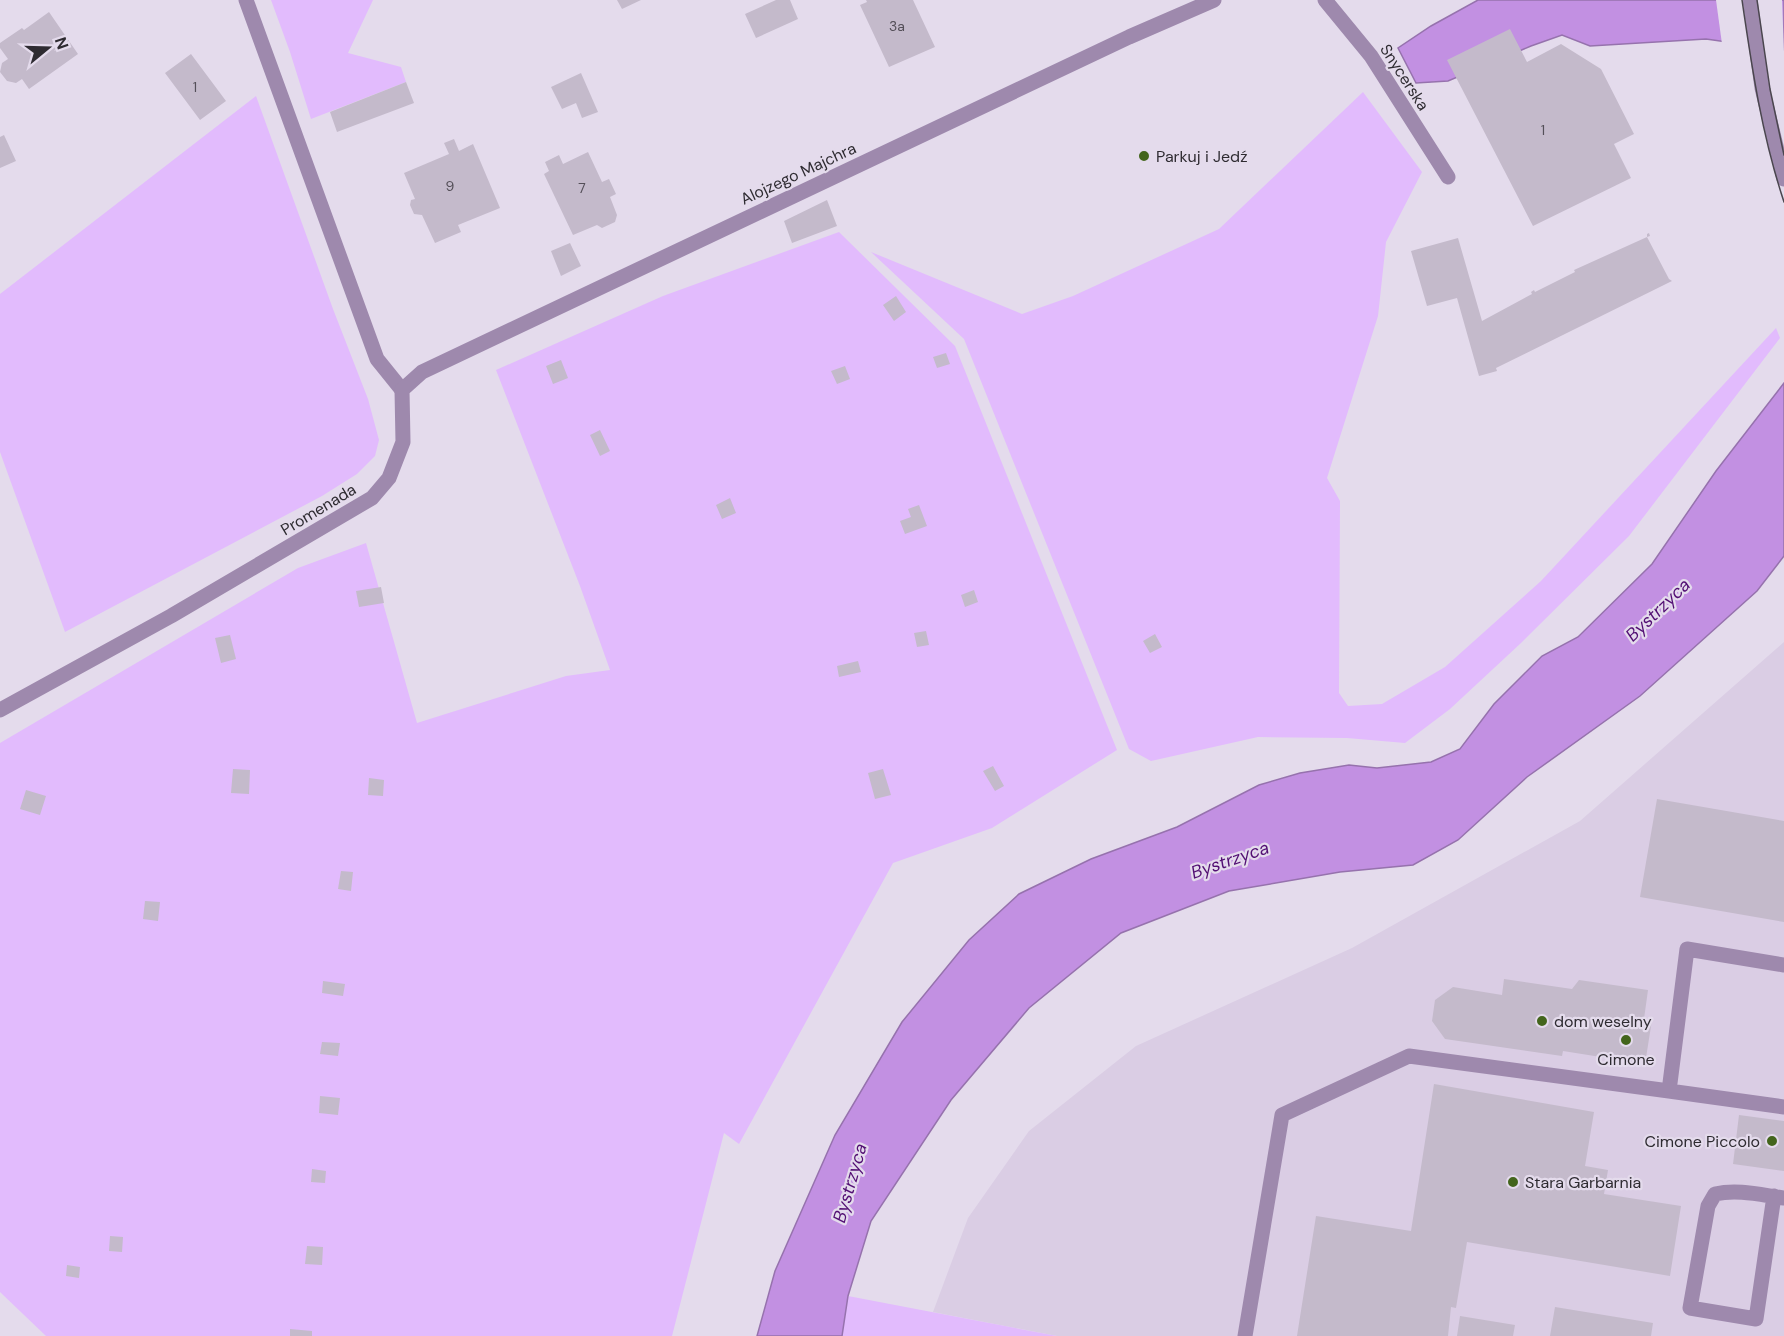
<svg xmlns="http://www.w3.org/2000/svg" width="1784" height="1336" font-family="'DM Sans',sans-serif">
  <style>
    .built { fill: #dacde4 }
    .green { fill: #e2bbfd }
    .water { fill: #c290e2; stroke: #9672ad; stroke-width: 1.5 }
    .pier { fill: #e4dbec }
    .building { fill: #c4bacb }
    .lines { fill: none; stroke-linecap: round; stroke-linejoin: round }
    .lane { stroke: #9e89ad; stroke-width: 15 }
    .street { stroke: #9e89ad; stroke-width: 15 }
    .tram { stroke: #4a464e; stroke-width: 1.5 }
    .poi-dot { fill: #43651c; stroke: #e4dbec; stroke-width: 2 }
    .labels { text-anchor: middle; stroke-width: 4.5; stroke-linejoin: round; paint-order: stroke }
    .number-label { font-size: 14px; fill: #544f58 }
    .street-label { font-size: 16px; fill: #2e2b31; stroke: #e4dbec }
    .poi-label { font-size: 16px; fill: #2e2b31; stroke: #e4dbec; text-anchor: start }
    .water-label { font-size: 18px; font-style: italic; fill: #520f73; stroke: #e4dbec }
  </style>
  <rect width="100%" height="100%" fill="#e4dbec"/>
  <path class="built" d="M1784 642V1336H1057L933 1312 968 1218 1029 1131 1136 1046 1352 948 1580 821Z"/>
  <path class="green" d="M271 0H373L348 53 401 67 406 82 311 119 290 52Z
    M1363 92 1422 172 1386 242 1378 316 1327 478 1340 501 1339 693 1348 706 1382 704 1445 667 1541 581 1776 328 1780 338 1629 536 1521 643 1450 709 1405 743 1347 738 1258 737 1151 761 1129 749 964 339 871 252 1022 314 1073 296 1219 229Z
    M256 96 333 309 368 399 379 440 375 456 357 474 322 496 65 632 0 452V294Z
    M839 232 955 346 1117 750 992 828 893 863 739 1144 724 1133 672 1336H46L0 1292V743L298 568 366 543 417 723 566 676 610 670 580 586 496 370 663 296Z
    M848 1296 1057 1336H842Z"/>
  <path class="water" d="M1478 0H1784V50L1706 39 1590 46 1562 35 1531 46 1448 81 1416 83 1398 48 1431 26Z
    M1784 383V556L1757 591 1640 696 1527 777 1458 840 1413 865 1340 872 1229 891 1121 933 1029 1008 951 1100 871 1221 848 1296 842 1336H757L775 1271 835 1135 902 1022 969 940 1019 894 1091 859 1177 827 1259 785 1300 773 1349 765 1377 768 1431 762 1460 749 1494 704 1542 656 1578 637 1652 564 1716 471Z"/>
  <path class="pier" d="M1716 0H1782L1784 53 1722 44Z"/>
  <path class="building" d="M617 0H641L622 9Z
    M776 0H790L798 19 756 38 745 14Z
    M866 0H913L935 47 889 67 860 5 867 2Z
    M49 12 78 54 29 89 22 79 16 83 7 81 0 72 2 63 8 59 0 48V43L22 28 24 30Z
    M1510 29 1527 62 1561 44 1601 69 1634 134 1614 144 1631 178 1533 226 1447 60Z
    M191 54 226 101 200 120 165 73Z
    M581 73 598 112 582 118 576 103 562 109 551 87Z
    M406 82 414 103 337 132 330 112Z
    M4 135 16 161 0 168V137Z
    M454 139 459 151 473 144 500 208 458 225 461 232 435 243 422 215 414 214 410 205 411 200 415 199 404 173 449 154 444 143Z
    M588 152 602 182 609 179 616 194 610 197 617 215 615 222 602 228 597 225 573 235 544 174 549 171 545 162 559 155 563 164Z
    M827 200 837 226 792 243 784 221Z
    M1649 233 1650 236 1647 237 1669 279 1672 281 1496 368 1497 371 1479 376 1457 298 1427 306 1411 251 1458 238 1482 321 1532 294 1531 292 1534 290 1535 292 1575 272 1574 270 1647 237V234Z
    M570 243 581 266 561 276 551 251Z
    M896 296 906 312 894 321 883 305Z
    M946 353 950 364 937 368 933 357Z
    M561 360 568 378 553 384 546 366Z
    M845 366 850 379 837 384 831 371Z
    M600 430 610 451 600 456 590 435Z
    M730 498 736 513 722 519 716 505Z
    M919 505 927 526 905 534 900 521 911 517 908 509Z
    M381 587 384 603 359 607 356 591Z
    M974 590 978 602 965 607 961 595Z
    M926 631 929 645 917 647 914 633Z
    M1155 634 1162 647 1150 653 1143 641Z
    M230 635 236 659 221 663 215 638Z
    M858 661 861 672 839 677 837 666Z
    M993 766 1004 786 995 791 983 771Z
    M233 769 250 770 249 794 231 793Z
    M883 769 891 795 875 799 868 773Z
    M369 778 384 780 383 796 368 795Z
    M26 790 46 796 40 815 20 809Z
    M1657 799 1784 821V922L1640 897Z
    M341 871 353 872 351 891 338 889Z
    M145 901 160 902 158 921 143 919Z
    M1504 979 1572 989 1579 980 1648 990 1644 1019 1652 1020 1645 1064 1563 1051 1562 1056 1445 1039 1432 1021 1435 1000 1453 987 1502 995Z
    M323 981 345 984 343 996 322 993Z
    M322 1042 340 1043 338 1056 320 1054Z
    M1434 1084 1594 1112 1585 1166 1608 1170 1604 1194 1681 1206 1670 1276 1467 1242 1456 1308 1451 1307 1448 1336H1297L1316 1216 1411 1231Z
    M320 1096 340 1098 338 1115 319 1113Z
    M1739 1115 1784 1121V1171L1733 1164Z
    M312 1169 326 1171 325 1183 311 1182Z
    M110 1236 123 1237 122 1252 109 1251Z
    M307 1246 323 1247 322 1265 305 1264Z
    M67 1265 80 1267 79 1278 66 1276Z
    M1555 1307 1653 1323 1651 1336H1550Z
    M1460 1316 1515 1325 1513 1336H1457Z
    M290 1329 312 1331V1336H290Z"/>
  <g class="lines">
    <path class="lane" d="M246 0 377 359 402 390
      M1325 0 1371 56 1448 177
      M1669 1091 1784 1107
      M1774 1196 1756 1319 1690 1308 1708 1206 1715 1194C1738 1189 1761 1195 1784 1198
      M1245 1336 1282 1115 1409 1056 1669 1091 1687 949 1784 965"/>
    <path class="street" d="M1750 0 1762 88 1784 179
      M0 710 171 616 372 498 389 478 403 442 402 390 422 372 1129 37 1214 0"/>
    <path class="tram" d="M1742 0C1752 69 1762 136 1784 202
      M1757 0 1770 89 1784 155"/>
  </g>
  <g class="poi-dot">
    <circle cx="1144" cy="156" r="6"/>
    <circle cx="1542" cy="1021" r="6"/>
    <circle cx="1626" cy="1040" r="6"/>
    <circle cx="1772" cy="1141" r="6"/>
    <circle cx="1513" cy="1182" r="6"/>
  </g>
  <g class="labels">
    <g class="number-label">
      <text x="897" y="31">3a</text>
      <text x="195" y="92">1</text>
      <text x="1543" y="135">1</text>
      <text x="450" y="191">9</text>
      <text x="582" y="193">7</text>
    </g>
    <g class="street-label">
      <text transform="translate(1405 77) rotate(57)" y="6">Snycerska</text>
      <text transform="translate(798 173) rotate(-25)" y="6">Alojzego Majchra</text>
      <text transform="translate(318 509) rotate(-31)" y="6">Promenada</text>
    </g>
    <g class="poi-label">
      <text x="1156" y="162">Parkuj i Jedź</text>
      <text x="1554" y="1027">dom weselny</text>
      <text x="1626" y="1065" text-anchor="middle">Cimone</text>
      <text x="1760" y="1147" text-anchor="end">Cimone Piccolo</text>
      <text x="1525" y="1188">Stara Garbarnia</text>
    </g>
    <g class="water-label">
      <text transform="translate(1658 610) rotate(-44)" y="6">Bystrzyca</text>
      <text transform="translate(1230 860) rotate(-19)" y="6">Bystrzyca</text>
      <text transform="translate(850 1183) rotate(-74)" y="6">Bystrzyca</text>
    </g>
  </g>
  <g transform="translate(48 48) rotate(71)" stroke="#e4dbec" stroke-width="4.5" paint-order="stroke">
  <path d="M0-4.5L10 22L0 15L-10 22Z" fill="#2e2b31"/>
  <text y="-9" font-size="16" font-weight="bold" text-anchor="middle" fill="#2e2b31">N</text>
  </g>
</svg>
